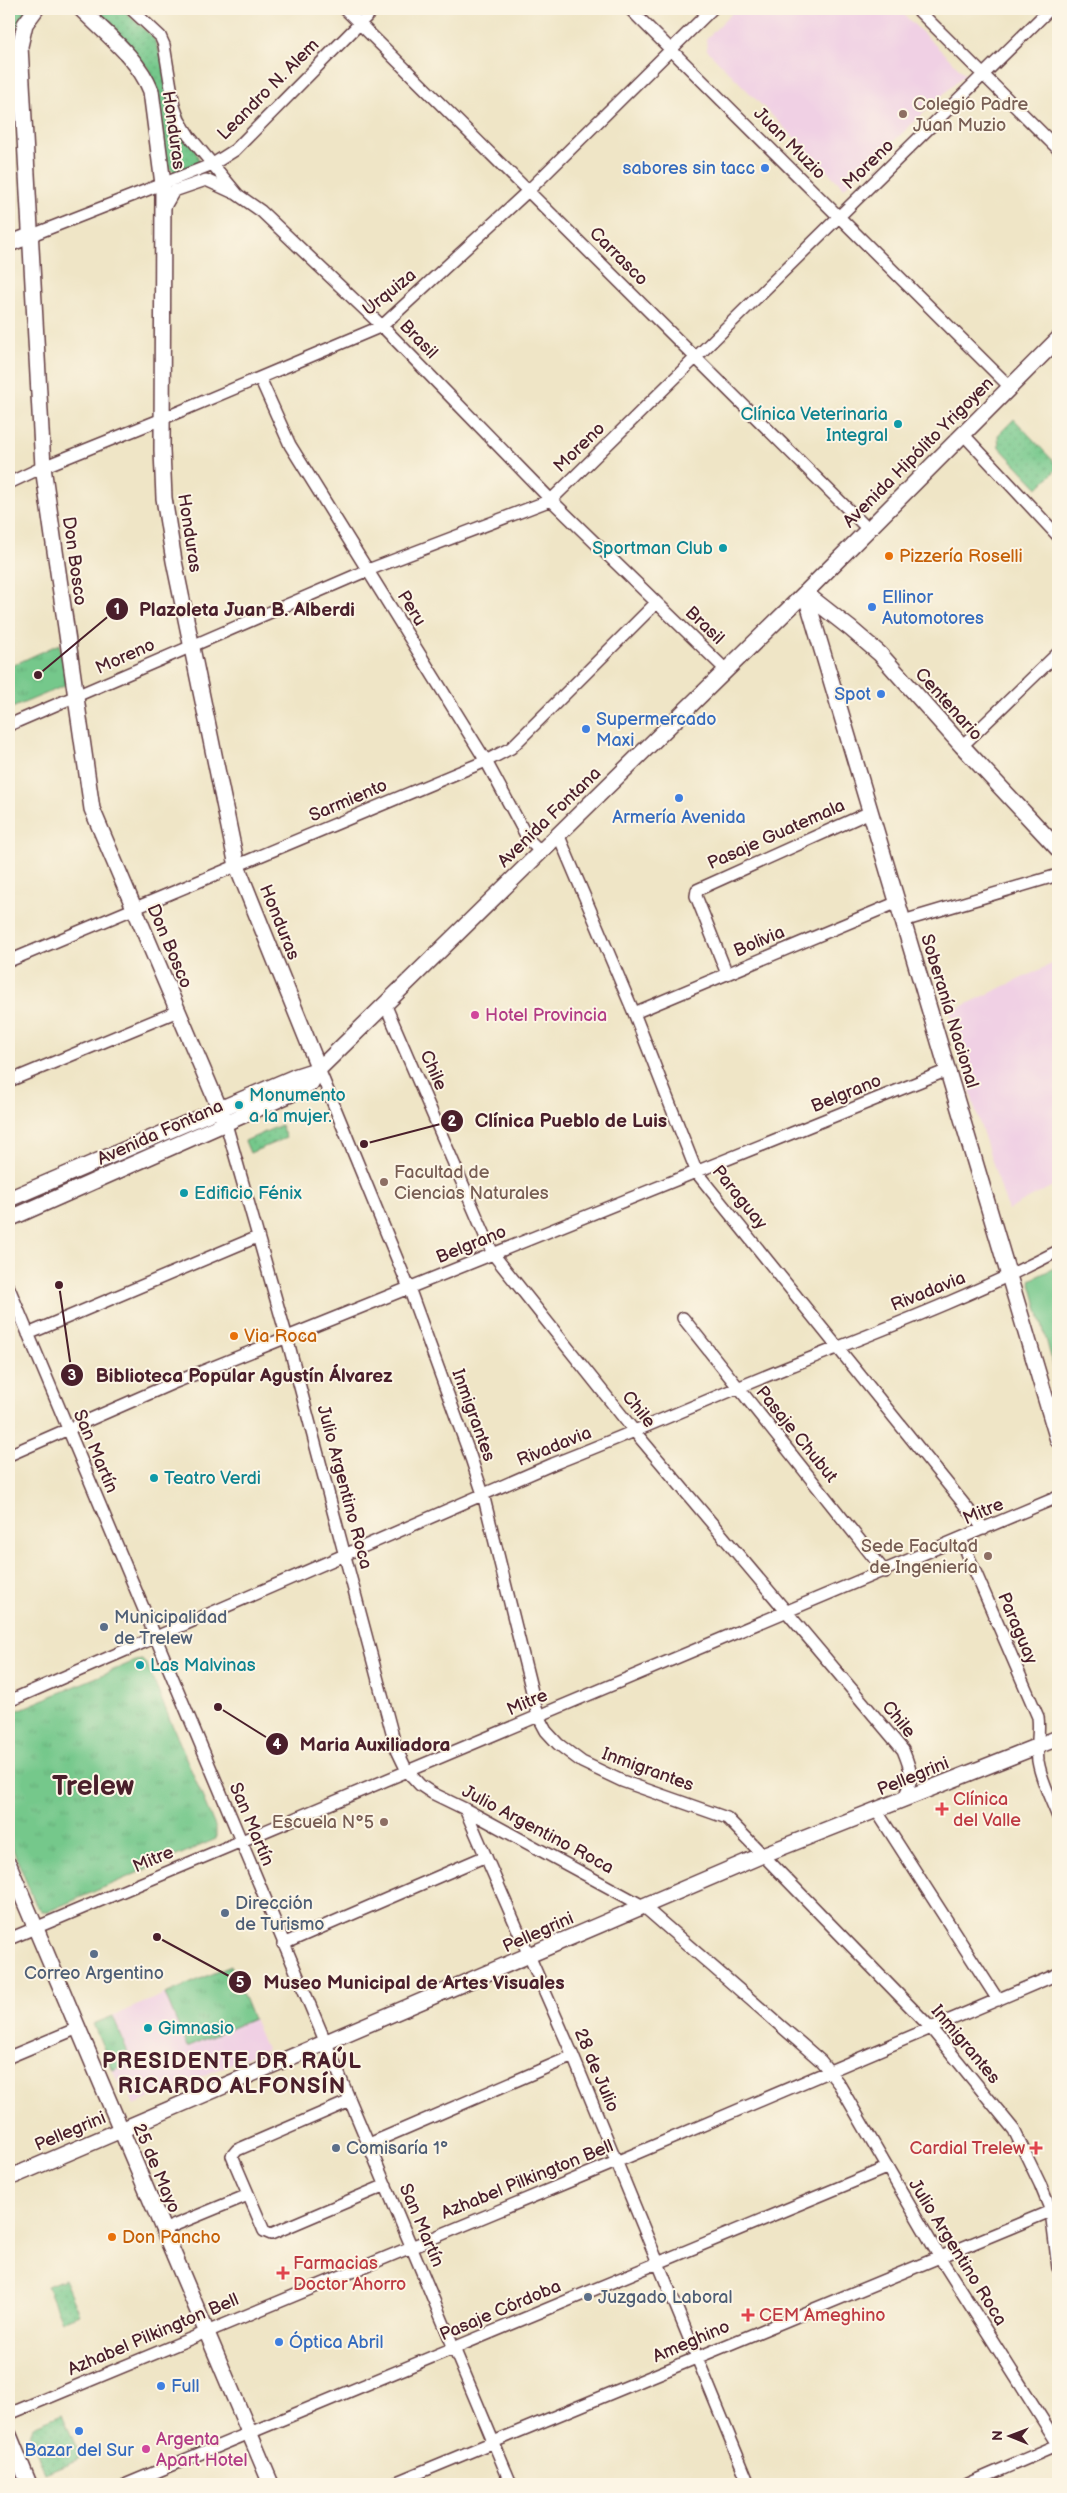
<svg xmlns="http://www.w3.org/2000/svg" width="1067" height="2493" font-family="'Balsamiq Sans',sans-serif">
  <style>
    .built { fill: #f0d0e4 }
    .grass { fill: url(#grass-dots); stroke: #5f745b }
    .park { fill: url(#park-tufts); stroke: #5f745b }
    .pitch { fill: #74c88b; stroke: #5f745b }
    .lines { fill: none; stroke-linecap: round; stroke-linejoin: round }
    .street-casing { stroke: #633d42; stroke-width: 14 }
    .secondary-casing { stroke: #633d42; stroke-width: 18 }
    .street { stroke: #fff; stroke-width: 11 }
    .secondary { stroke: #fff; stroke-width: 15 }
    .education-dot { fill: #8d6e63; stroke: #fcf5e5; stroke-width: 2 }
    .shop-dot { fill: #3f7fe0; stroke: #fcf5e5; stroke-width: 2 }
    .culture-dot { fill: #0f9aa8; stroke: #fcf5e5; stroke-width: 2 }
    .food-dot { fill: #e8710a; stroke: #fcf5e5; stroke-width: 2 }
    .hotel-dot { fill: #d1479c; stroke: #fcf5e5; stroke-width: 2 }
    .service-dot { fill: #5c6f8a; stroke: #fcf5e5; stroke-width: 2 }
    .health-dot { fill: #e0444e; stroke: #fcf5e5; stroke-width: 2 }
    .labels { text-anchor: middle; stroke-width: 4; stroke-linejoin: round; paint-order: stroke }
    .street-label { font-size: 18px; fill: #4a1f2b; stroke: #fcf5e5 }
    .education-label { font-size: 18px; fill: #785e54; stroke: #fcf5e5; text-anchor: start }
    .shop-label { font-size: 18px; fill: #366cbe; stroke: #fcf5e5; text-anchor: start }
    .culture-label { font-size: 18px; fill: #0d838f; stroke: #fcf5e5; text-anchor: start }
    .food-label { font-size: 18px; fill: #c56008; stroke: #fcf5e5; text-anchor: start }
    .hotel-label { font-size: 18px; fill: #b23c85; stroke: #fcf5e5; text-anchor: start }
    .service-label { font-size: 18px; fill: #4e5e75; stroke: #fcf5e5; text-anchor: start }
    .health-label { font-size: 18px; fill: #be3a42; stroke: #fcf5e5; text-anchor: start }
    .district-label { font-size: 22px; font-weight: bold; letter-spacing: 1px; fill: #4a1f2b; stroke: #fcf5e5 }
    .town-label { font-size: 28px; font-weight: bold; fill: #4a1f2b; stroke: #fcf5e5 }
    .leader { fill: none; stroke: #4a1f2b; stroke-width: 2 }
    .callout-dot { fill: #4a1f2b; stroke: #fcf5e5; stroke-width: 2 }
    .mark-label { font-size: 15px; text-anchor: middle; font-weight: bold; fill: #fff }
    .callout-label { font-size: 19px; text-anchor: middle; font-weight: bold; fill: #4a1f2b; stroke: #fcf5e5; stroke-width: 4; stroke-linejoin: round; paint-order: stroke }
  </style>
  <defs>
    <pattern id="grass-dots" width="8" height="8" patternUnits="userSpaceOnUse" patternTransform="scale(1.25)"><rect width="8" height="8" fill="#74c88b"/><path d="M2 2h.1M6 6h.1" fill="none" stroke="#66ab78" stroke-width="1.8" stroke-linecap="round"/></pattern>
    <pattern id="park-tufts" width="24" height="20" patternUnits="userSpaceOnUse" patternTransform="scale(1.25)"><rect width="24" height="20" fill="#74c88b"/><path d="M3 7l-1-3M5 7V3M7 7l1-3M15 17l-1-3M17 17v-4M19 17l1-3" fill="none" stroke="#66ab78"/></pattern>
  </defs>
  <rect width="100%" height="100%" fill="#fcf5e5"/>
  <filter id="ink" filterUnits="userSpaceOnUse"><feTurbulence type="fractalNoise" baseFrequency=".02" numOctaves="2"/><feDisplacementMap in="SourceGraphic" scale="10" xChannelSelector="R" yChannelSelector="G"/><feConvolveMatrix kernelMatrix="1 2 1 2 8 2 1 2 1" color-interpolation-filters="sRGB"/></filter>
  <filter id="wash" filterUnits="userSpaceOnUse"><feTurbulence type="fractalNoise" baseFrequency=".0096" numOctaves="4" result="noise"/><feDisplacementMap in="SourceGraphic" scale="20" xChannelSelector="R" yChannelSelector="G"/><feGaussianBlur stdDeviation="1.12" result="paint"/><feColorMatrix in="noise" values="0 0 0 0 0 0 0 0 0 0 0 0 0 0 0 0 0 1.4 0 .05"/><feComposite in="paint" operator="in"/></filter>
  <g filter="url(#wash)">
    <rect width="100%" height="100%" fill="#efe5c6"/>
    <path class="built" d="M736 9H898L965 74 844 188 707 50 706 39Z
      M1058 961V1183L1008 1210 974 1106 950 1012Z
      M231 1966 266 2049 134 2105 124 2081 118 2083 93 2024Z"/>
    <path class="grass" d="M9 9H28L16 33 9 26Z
      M89 9H122L154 38 200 163 176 173 166 166 155 87 148 68Z
      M1014 419 1058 466V468L1038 488 999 447 998 435Z
      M281 1125 286 1138 250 1153 245 1141Z
      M64 2279 79 2314 62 2321 47 2286Z
      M62 2414 81 2458 45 2473 30 2436 33 2426Z"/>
    <path class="park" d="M59 644 69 684 12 708 9 700V667Z
      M142 1660 147 1665 216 1829V1839L49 1911H42L36 1905 9 1840V1714L135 1661Z
      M231 1966 253 2019 187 2047 165 1994Z
      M113 2016 132 2062 113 2070 93 2024Z"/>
    <path class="pitch" d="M1058 1266V1383L1030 1280Z"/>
  </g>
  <g filter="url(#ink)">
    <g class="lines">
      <g class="street-casing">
        <path id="street" d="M131 9 160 36 164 45 174 106 179 120 189 136 238 195 261 211 382 326 551 500 726 670
          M345 9 868 529
          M630 9 1010 387
          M917 9 1058 149
          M163 210 174 191 206 180 234 193
          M32 235 213 164 235 150 374 9
          M260 378 290 445 486 761 528 839 541 852
          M963 434 1058 536
          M9 483 43 467 162 419 382 326 529 190 712 9
          M9 725 368 570 551 500 1050 9
          M962 746 1058 653
          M558 834 634 1013 697 1173 984 1529
          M903 921 1058 875
          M9 961 486 761 511 748 656 603
          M727 974 696 896 697 890 870 812
          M385 1004 493 1254 635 1432 903 1750C912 1772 915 1779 902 1800
          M634 1013 898 902
          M319 1069 409 1288 471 1458 483 1494 538 1716 546 1731 558 1744 582 1762 622 1781 727 1818 930 2027 1014 2130 1040 2184 1051 2211 1058 2268
          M9 1081 178 1011
          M226 1124 287 1338 396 1748 407 1771 420 1785 432 1793 465 1809 643 1906 821 2061 839 2084 939 2256 1058 2444
          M9 1288 511 2484
          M683 1318 885 1572
          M28 1334 257 1237
          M9 1455 171 1384 948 1070
          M961 1539 1038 1717C1040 1732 1036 1746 1038 1761 1041 1780 1051 1799 1058 1817
          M9 1701 553 1464C633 1433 711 1398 791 1366 881 1330 972 1296 1058 1251
          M465 1809 573 2056 749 2484
          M876 1810 998 2000
          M9 1939 1058 1497
          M283 1944 486 1856
          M9 2057 78 2028
          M350 2101 237 2150 232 2156 234 2161 264 2231 271 2234 386 2185
          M369 2144 573 2056
          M163 2230 248 2195
          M9 2414 616 2162 1058 1974
          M127 2484 886 2168
          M392 2484 1058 2208
          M968 2484 1058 2445"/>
      </g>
      <g class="secondary-casing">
        <path id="secondary" d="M36 9 25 24 20 46 43 467 92 809 226 1124
          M81 9C106 34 138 58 151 91L163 184 162 450 164 498 174 561 237 866 319 1069
          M9 244 32 235
          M805 593 1058 1440
          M805 593 851 629 880 654 962 746 1058 849
          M9 1199 297 1076 319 1069
          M9 1219 300 1090 311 1083 319 1069 805 593 1058 339
          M9 1865 271 2484
          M9 2178 765 1854 1058 1738
          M9 2435 29 2484"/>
      </g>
      <use href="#street" class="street"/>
      <use href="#secondary" class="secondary"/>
    </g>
  </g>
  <g class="education-dot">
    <circle cx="903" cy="114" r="5"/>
    <circle cx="384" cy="1182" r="5"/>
    <circle cx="988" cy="1556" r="5"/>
    <circle cx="384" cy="1822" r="5"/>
  </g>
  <g class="shop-dot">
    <circle cx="765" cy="168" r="5"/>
    <circle cx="872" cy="607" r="5"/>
    <circle cx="881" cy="694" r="5"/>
    <circle cx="586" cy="729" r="5"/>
    <circle cx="679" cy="798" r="5"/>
    <circle cx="279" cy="2342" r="5"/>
    <circle cx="161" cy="2386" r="5"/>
    <circle cx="79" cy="2431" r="5"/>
  </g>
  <g class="culture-dot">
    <circle cx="898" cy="424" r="5"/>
    <circle cx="723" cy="548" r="5"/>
    <circle cx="239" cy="1105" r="5"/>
    <circle cx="184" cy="1193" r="5"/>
    <circle cx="154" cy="1478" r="5"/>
    <circle cx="140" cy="1665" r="5"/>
    <circle cx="148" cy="2028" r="5"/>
  </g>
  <g class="food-dot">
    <circle cx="889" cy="556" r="5"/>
    <circle cx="234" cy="1336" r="5"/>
    <circle cx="112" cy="2237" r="5"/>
  </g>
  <g class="hotel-dot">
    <circle cx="475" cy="1015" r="5"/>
    <circle cx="146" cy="2449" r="5"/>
  </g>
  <g class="service-dot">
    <circle cx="104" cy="1627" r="5"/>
    <circle cx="225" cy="1913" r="5"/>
    <circle cx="94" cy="1954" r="5"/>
    <circle cx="336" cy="2148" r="5"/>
    <circle cx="588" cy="2297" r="5"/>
  </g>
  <g class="health-dot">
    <path d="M939.5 1801.5h5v5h5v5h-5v5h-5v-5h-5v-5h5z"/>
    <path d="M1033.5 2140.5h5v5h5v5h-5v5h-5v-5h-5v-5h5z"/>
    <path d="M280.5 2265.5h5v5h5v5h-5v5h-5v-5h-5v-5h5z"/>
    <path d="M745.5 2307.5h5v5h5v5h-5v5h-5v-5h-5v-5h5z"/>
  </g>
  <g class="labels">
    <g class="street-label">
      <text transform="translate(268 89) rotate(-45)" y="6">Leandro N. Alem</text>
      <text transform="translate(174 130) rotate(82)" y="6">Honduras</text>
      <text transform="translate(790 143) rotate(45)" y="6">Juan Muzio</text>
      <text transform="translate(868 164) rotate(-44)" y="6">Moreno</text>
      <text transform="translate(619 256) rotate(45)" y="6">Carrasco</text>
      <text transform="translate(389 292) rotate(-39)" y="6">Urquiza</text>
      <text transform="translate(419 339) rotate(46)" y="6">Brasil</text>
      <text transform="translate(579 447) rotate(-44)" y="6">Moreno</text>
      <text transform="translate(918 452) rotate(-45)" y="6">Avenida Hipólito Yrigoyen</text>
      <text transform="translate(190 533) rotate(81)" y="6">Honduras</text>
      <text transform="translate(75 561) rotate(82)" y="6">Don Bosco</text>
      <text transform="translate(412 608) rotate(58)" y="6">Peru</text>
      <text transform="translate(705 625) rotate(44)" y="6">Brasil</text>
      <text transform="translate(125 656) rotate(-24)" y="6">Moreno</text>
      <text transform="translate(949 704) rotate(48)" y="6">Centenario</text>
      <text transform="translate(348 800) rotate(-23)" y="6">Sarmiento</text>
      <text transform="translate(549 817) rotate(-44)" y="6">Avenida Fontana</text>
      <text transform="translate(776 834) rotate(-24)" y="6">Pasaje Guatemala</text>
      <text transform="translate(280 922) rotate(68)" y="6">Honduras</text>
      <text transform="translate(759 941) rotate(-23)" y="6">Bolivia</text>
      <text transform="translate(170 946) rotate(67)" y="6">Don Bosco</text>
      <text transform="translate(950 1011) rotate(73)" y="6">Soberanía Nacional</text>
      <text transform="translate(434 1070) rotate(66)" y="6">Chile</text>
      <text transform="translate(846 1093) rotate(-22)" y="6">Belgrano</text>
      <text transform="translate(160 1132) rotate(-24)" y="6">Avenida Fontana</text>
      <text transform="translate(740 1197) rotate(51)" y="6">Paraguay</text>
      <text transform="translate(471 1244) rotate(-22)" y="6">Belgrano</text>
      <text transform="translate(928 1291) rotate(-22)" y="6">Rivadavia</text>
      <text transform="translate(639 1409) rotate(51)" y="6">Chile</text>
      <text transform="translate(474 1415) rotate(70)" y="6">Inmigrantes</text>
      <text transform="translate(797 1434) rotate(51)" y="6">Pasaje Chubut</text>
      <text transform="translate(554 1446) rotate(-22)" y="6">Rivadavia</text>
      <text transform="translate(96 1451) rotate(67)" y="6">San Martín</text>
      <text transform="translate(345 1487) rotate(75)" y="6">Julio Argentino Roca</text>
      <text transform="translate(983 1511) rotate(-23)" y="6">Mitre</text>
      <text transform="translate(1018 1628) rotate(67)" y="6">Paraguay</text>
      <text transform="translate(527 1702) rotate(-23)" y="6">Mitre</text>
      <text transform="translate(899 1719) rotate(51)" y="6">Chile</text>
      <text transform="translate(648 1769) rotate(20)" y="6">Inmigrantes</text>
      <text transform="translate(913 1776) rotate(-22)" y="6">Pellegrini</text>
      <text transform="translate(252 1824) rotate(67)" y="6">San Martín</text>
      <text transform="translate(538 1829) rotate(28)" y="6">Julio Argentino Roca</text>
      <text transform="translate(153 1859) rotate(-23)" y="6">Mitre</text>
      <text transform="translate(538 1932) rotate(-24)" y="6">Pellegrini</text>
      <text transform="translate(966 2044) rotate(50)" y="6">Inmigrantes</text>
      <text transform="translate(597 2070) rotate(67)" y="6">28 de Julio</text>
      <text transform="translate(70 2131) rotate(-23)" y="6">Pellegrini</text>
      <text transform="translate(157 2168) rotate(67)" y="6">25 de Mayo</text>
      <text transform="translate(527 2179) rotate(-22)" y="6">Azhabel Pilkington Bell</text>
      <text transform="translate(422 2225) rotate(67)" y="6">San Martín</text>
      <text transform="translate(958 2252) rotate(58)" y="6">Julio Argentino Roca</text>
      <text transform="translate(500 2310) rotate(-23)" y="6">Pasaje Córdoba</text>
      <text transform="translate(153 2334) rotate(-23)" y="6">Azhabel Pilkington Bell</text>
      <text transform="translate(691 2341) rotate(-23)" y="6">Ameghino</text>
    </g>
    <g class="education-label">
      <text x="913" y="110">Colegio Padre<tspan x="913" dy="21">Juan Muzio</tspan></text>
      <text x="394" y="1178">Facultad de<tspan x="394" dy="21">Ciencias Naturales</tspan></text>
      <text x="978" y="1552" text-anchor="end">Sede Facultad<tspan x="978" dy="21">de Ingeniería</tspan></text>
      <text x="374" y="1828" text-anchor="end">Escuela N°5</text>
    </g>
    <g class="shop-label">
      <text x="755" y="174" text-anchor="end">sabores sin tacc</text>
      <text x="882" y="603">Ellinor<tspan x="882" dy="21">Automotores</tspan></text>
      <text x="871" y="700" text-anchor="end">Spot</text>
      <text x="596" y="725">Supermercado<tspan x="596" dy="21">Maxi</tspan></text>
      <text x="679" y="823" text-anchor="middle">Armería Avenida</text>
      <text x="289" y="2348">Óptica Abril</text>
      <text x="171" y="2392">Full</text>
      <text x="79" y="2456" text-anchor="middle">Bazar del Sur</text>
    </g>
    <g class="culture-label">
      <text x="888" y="420" text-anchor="end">Clínica Veterinaria<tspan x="888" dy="21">Integral</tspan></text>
      <text x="713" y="554" text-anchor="end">Sportman Club</text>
      <text x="249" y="1101">Monumento<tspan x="249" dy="21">a la mujer.</tspan></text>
      <text x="194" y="1199">Edificio Fénix</text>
      <text x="164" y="1484">Teatro Verdi</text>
      <text x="150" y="1671">Las Malvinas</text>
      <text x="158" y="2034">Gimnasio</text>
    </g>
    <g class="food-label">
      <text x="899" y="562">Pizzería Roselli</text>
      <text x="244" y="1342">Via Roca</text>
      <text x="122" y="2243">Don Pancho</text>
    </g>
    <g class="hotel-label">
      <text x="485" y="1021">Hotel Provincia</text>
      <text x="156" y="2445">Argenta<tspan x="156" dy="21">Apart Hotel</tspan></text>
    </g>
    <g class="service-label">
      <text x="114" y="1623">Municipalidad<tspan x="114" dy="21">de Trelew</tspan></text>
      <text x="235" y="1909">Dirección<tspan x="235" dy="21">de Turismo</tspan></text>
      <text x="94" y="1979" text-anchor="middle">Correo Argentino</text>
      <text x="346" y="2154">Comisaría 1°</text>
      <text x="598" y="2303">Juzgado Laboral</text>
    </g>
    <g class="health-label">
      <text x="953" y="1805">Clínica<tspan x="953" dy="21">del Valle</tspan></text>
      <text x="1025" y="2154" text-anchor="end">Cardial Trelew</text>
      <text x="293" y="2269">Farmacias<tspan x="293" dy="21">Doctor Ahorro</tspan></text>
      <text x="759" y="2321">CEM Ameghino</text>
    </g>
    <g class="district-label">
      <text x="232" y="2068">PRESIDENTE DR. RAÚL<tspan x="232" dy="25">RICARDO ALFONSÍN</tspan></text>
    </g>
    <g class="town-label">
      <text x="93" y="1795">Trelew</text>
    </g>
  </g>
  <path class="leader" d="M38 675L117 609M364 1144L452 1121M59 1285L72 1375M218 1707L277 1744M157 1937L240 1982"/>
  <g class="callout-dot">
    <circle cx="38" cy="675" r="5"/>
    <circle cx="364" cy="1144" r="5"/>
    <circle cx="59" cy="1285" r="5"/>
    <circle cx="218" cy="1707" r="5"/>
    <circle cx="157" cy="1937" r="5"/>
    <circle cx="117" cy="609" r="12"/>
    <circle cx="452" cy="1121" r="12"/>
    <circle cx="72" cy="1375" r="12"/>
    <circle cx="277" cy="1744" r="12"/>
    <circle cx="240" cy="1982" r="12"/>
  </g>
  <g class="mark-label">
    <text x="117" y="614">1</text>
    <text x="452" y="1126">2</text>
    <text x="72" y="1380">3</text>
    <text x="277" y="1749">4</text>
    <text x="240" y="1987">5</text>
  </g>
  <g class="callout-label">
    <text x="247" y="616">Plazoleta Juan B. Alberdi</text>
    <text x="571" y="1127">Clínica Pueblo de Luis</text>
    <text x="244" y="1382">Biblioteca Popular Agustín Álvarez</text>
    <text x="375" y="1751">Maria Auxiliadora</text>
    <text x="414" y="1989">Museo Municipal de Artes Visuales</text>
  </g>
  <rect width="1067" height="2493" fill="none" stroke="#fcf5e5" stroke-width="30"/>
  <g transform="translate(1010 2436) rotate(271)" stroke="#fcf5e5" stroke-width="4" paint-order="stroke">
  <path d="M0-4L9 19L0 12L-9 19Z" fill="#4a1f2b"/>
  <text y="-8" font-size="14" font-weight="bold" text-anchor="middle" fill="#4a1f2b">N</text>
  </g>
</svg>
